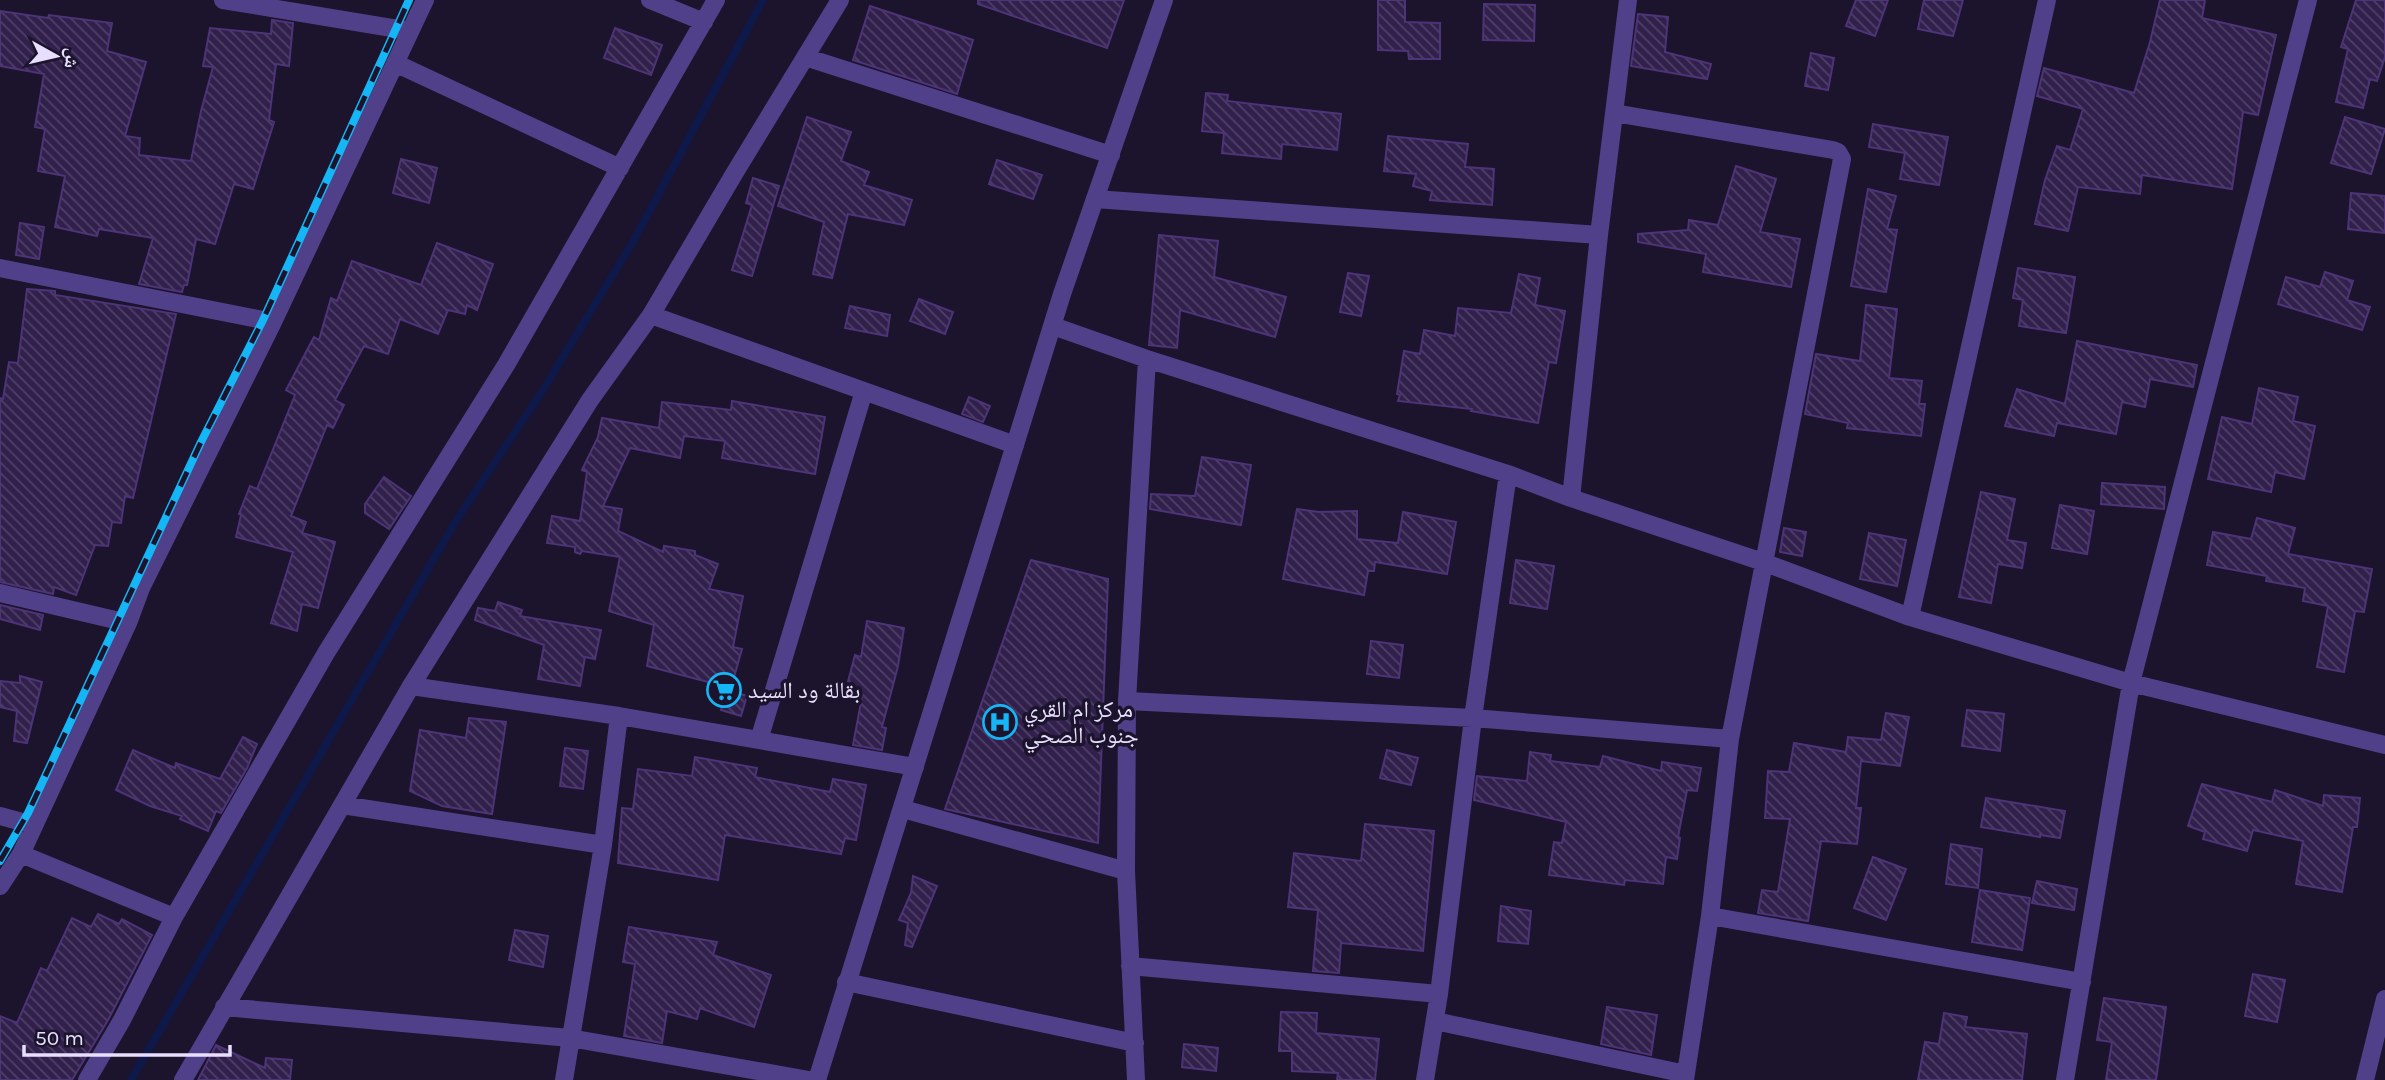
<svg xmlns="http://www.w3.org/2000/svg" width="2385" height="1080" font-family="Karla,'Noto Naskh Arabic',sans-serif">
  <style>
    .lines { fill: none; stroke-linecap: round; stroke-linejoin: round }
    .stream { stroke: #0e194a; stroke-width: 8 }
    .building { fill: url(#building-back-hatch); stroke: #4d3377; stroke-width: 2 }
    .minor { stroke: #504089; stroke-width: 18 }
    .tertiary { stroke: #504089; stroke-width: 18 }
    .rail-casing { stroke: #14b6f5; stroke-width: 8 }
    .rail { stroke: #1c132c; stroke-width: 5; stroke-dasharray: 16; stroke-linecap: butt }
    .labels { text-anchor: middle; stroke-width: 7; stroke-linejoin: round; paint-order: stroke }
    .poi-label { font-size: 23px; fill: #e8dffe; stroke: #1c132c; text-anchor: start }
  </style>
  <defs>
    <pattern id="building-back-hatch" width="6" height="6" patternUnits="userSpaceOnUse" patternTransform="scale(1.75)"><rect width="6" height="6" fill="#31204c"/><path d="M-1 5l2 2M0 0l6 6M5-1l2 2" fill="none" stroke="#4f4067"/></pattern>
  </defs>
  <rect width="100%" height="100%" fill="#1c132c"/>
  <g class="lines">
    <path class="stream" d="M131 1080 454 524 543 390 634 240 763 0"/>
  </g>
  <path class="building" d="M978 0H1124L1107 48 978 4Z
    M1378 0H1405V22L1440 23V59H1409L1408 51 1378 50Z
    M1856 0H1888L1875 36 1846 26Z
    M1924 0H1963L1953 36 1918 29Z
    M2160 0H2205L2202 18 2276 35 2258 115 2243 112 2232 189 2142 175 2140 194 2078 187 2068 231 2035 224 2045 180 2057 146 2070 150 2083 109 2037 96 2044 68 2134 93 2150 42Z
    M2356 0H2385V57L2377 81 2370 79 2363 108 2336 102 2348 49 2341 47Z
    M1484 4 1535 5 1534 41 1483 40Z
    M870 6 973 40 957 94 853 60Z
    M0 11 48 18 49 15 112 23 107 51 146 62 125 136 140 138 139 155 191 161 201 111 213 67 203 66 210 28 271 34 272 20 293 23 289 66 276 64 269 120 274 122 253 189 234 184 215 244 196 239 187 285H184L182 292 139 284 153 238 99 229 97 236 55 227 65 176 38 171 45 129 35 127 44 74 0 66Z
    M1638 14 1668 17 1665 52 1711 64 1707 79 1631 66Z
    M615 28 662 45 651 75 604 58Z
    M1811 53 1834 58 1828 90 1805 86Z
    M1206 93 1228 95 1227 101 1341 114 1337 150 1282 144 1281 159 1222 153 1224 133 1202 131Z
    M807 117 851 132 841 161 869 172 864 185 912 200 904 225 848 214 832 278 813 274 824 222 778 206Z
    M2345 117 2385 129 2371 174 2331 163Z
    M1873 124 1948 137 1939 185 1900 179 1905 153 1869 147Z
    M1388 136 1468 144 1465 167 1494 169 1492 205 1430 200 1432 191 1413 186 1416 174 1384 171Z
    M401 159 437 168 429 203 393 193Z
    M997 160 1042 175 1033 199 989 184Z
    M1736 166 1776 179 1760 232 1800 239 1791 287 1703 272 1706 254 1638 242V234L1688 230 1689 220 1718 225Z
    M753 178 779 186 752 276 732 270 752 205 746 203Z
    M1868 189 1896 196 1887 229 1897 230 1886 292 1851 286Z
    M2351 193 2385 196V233L2348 229Z
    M20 223 44 227 39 259 16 255Z
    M1159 235 1218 241 1214 277 1286 297 1275 337 1180 310 1177 348 1149 345Z
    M437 243 493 264 477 310 467 305 465 314 448 310 438 334 400 319 388 354 364 346 335 400 344 405 333 428 327 425 291 516 306 522 302 533 335 542 318 608 302 604 297 631 271 623 293 552 236 537 241 515 239 514 250 486 257 489 295 395 286 390 314 337 319 340 331 298 337 301 352 261 421 285Z
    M2018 268 2075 277 2066 333 2019 326 2023 300 2013 298Z
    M2325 272 2353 281 2347 300 2370 307 2362 330 2278 304 2286 277 2320 287Z
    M1348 273 1369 276 1361 316 1340 312Z
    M1519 274 1540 278 1535 305 1565 311 1556 363 1549 362 1538 423 1471 411 1472 409 1398 401 1400 395 1397 394 1404 351 1420 354 1424 330 1455 336 1458 308 1511 313Z
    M27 289 55 291V295L176 314 133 498 125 496 121 523 112 522 108 546 95 545 76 595 54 587 53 594 0 582V398L3 399 9 362 18 363Z
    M919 299 953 312 945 334 910 321Z
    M1866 305 1897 309 1889 378 1922 381 1919 404H1925L1921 436 1847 428 1848 423 1805 414 1816 354 1860 361Z
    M850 306 890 315 887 336 845 328Z
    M2077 341 2197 365 2193 387 2150 379 2145 407 2122 402 2116 434 2057 423 2054 436 2005 426 2017 389 2065 404Z
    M2259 388 2298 397 2293 421 2315 426 2304 479 2275 472 2271 492 2208 479 2222 417 2252 424Z
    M969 397 990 406 983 422 962 414Z
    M732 401 825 417 815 474 722 458 725 441 684 436 680 458 630 448 603 506 622 509 618 531 663 552 664 546 695 551V555L718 564 709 589 743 596 733 647 742 649 731 688 647 666 654 625 609 611 620 557 582 551 580 554 575 552V547L547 543 552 516 580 521 587 472 582 470 598 437 602 418 659 428 662 402 731 410Z
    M1202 457 1251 465 1241 525 1150 509 1151 494 1195 496Z
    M384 477 411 496 389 529 365 513V504Z
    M2102 483 2165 487 2164 509 2101 504Z
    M1981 492 2015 499 2007 540 2026 543 2022 568 1998 564 1991 603 1959 597Z
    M2060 505 2094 511 2087 554 2052 548Z
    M1297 509 1319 512 1357 511V539L1398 543 1403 512 1456 522 1447 574 1375 562 1374 571H1368L1364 595 1283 579Z
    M2257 518 2295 528 2288 554 2372 569 2364 612 2355 611 2344 672 2317 667 2328 606 2303 601 2305 588 2266 581 2267 576 2207 565 2213 532 2251 539Z
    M1784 528 1806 532 1802 556 1780 552Z
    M1869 533 1906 540 1897 586 1860 579Z
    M1031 560 1108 579 1098 843 945 809Z
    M1516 560 1554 566 1547 609 1510 603Z
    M498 602 522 610 520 616 601 630 595 659 585 657 580 686 538 679 544 645 475 620 478 608 495 611Z
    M0 605 43 615 40 630 0 619Z
    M867 621 904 628 898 666 882 727 886 728 882 750 853 745 862 697 845 693 855 655 861 657Z
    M1371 641 1403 645 1399 678 1367 674Z
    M20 676 42 682 27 743 14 741 17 711 0 707V681L20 683Z
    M727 690 747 696 741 716 721 710Z
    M1967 710 2004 714 2000 751 1962 746Z
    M1886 713 1909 717 1900 766 1861 761 1856 808H1861L1857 844 1821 841 1808 921 1758 913 1762 890 1778 892 1790 819 1765 818 1768 771 1789 772 1794 743 1846 752 1848 737 1881 740Z
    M469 718 506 722 492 814 442 806 410 791 420 730 466 738Z
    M243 737 257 744 247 768 221 813 216 811 208 831 180 819 182 816 150 806 116 790 133 750 175 768 176 763 220 779Z
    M565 748 588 751 583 789 560 786Z
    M1387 750 1418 758 1411 785 1380 778Z
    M1530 752 1551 755 1550 761 1600 767 1603 756 1661 771 1662 762 1701 768 1697 791 1687 790 1678 837 1680 838 1677 859 1666 857 1663 884 1625 880 1624 885 1549 875 1554 842 1562 843 1566 822 1474 800 1477 776 1527 781Z
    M695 757 757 768 755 777 830 792 833 779 866 785 856 840 845 838 841 854 725 835 718 880 618 863 622 808 633 809 638 769 692 776Z
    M2202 784 2272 802 2275 790 2323 806 2324 795 2360 798 2357 827H2353L2342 892 2296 884 2303 841 2253 830 2247 851 2203 839 2205 832 2188 826Z
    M1986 798 2065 811 2060 838 2040 835V837L1981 827Z
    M1365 824 1434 831 1423 951 1341 943 1339 973 1313 971 1318 910 1288 907 1294 853 1361 861Z
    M1951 844 1982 849 1978 888 1946 884Z
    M1873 857 1906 869 1886 920 1854 908Z
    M913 876 937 886 912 947 905 945 908 923 899 920 911 893Z
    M2037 881 2077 889 2074 910 2032 903Z
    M1980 890 2030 898 2022 950 1972 942Z
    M1501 906 1531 911 1528 944 1498 941Z
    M98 914 119 924 122 919 152 935 108 1020 72 1080H0V1016L17 1023 41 968 47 971 72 918 91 927Z
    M629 927 717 942 713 955 771 975 754 1027 700 1008 697 1019 667 1011 662 1043 624 1036 635 964 623 962Z
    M515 930 548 936 543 967 509 960Z
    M2253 974 2285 980 2277 1022 2245 1016Z
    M2104 998 2166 1007 2156 1080H2106L2112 1042 2097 1040Z
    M1607 1007 1657 1015 1651 1055 1601 1044Z
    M1281 1012 1317 1013 1316 1033 1379 1039 1375 1080H1337L1338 1073 1292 1071V1051H1279Z
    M1944 1013 1967 1017 1965 1027 2027 1034 2022 1080H1918L1925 1042 1939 1044Z
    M1184 1044 1218 1048 1216 1071 1182 1067Z
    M216 1045 265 1068 266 1058 292 1060 290 1080H198Z"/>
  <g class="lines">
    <path class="minor" d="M223 0 410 31
      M650 0 704 22
      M805 57 1111 155
      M395 63 620 168
      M1614 113 1833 150 1838 152 1842 159 1730 739 1710 916 1685 1080
      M1095 199 1599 235
      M0 268 273 322
      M651 315 1015 445
      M1053 326 1147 359 1508 474 1571 498 1763 562 1910 617 2131 683 2385 745
      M1571 498 1599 235 1628 0
      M0 593 128 623
      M1910 617 2047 0
      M411 686 619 716 915 767
      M1127 701 1473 718 1730 739
      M759 740 864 391
      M342 805 603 845
      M903 809 1126 871
      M0 816 33 825
      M21 854 174 917
      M0 886 21 854 128 623 141 588 273 322 425 0
      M1710 916 2082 982
      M1130 966 1439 994
      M846 982 1135 1043
      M224 1007 570 1038 809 1080
      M1435 1021 1686 1074
      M87 1080 122 1020 174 917 326 653 506 365 716 0
      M183 1080 411 686 590 400 651 315 734 174 840 0
      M564 1080 603 845 619 716
      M1136 1080 1126 871 1127 701 1147 359
      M1425 1080 1439 994 1473 718 1508 474
      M2065 1080 2131 683 2308 0
      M2365 1080 2385 999"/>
    <path class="tertiary" d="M817 1080 1062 294 1164 0"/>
    <g class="rail-casing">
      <path id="rail" d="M0 861 28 813 201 442 263 320 409 0"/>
    </g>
    <use href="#rail" class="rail"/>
  </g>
  <defs>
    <g id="supermarket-ring" transform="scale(1.75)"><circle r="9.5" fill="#1c132c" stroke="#14b6f5" stroke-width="1.5"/><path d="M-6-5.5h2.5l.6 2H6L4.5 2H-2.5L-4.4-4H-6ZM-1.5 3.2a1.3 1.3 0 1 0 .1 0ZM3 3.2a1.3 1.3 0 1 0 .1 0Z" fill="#14b6f5"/></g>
    <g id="hospital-ring" transform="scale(1.75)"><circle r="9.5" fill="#1c132c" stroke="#14b6f5" stroke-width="1.5"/><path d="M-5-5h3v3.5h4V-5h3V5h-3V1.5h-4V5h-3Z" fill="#14b6f5"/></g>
  </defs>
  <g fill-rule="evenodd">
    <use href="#supermarket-ring" x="724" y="690"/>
    <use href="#hospital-ring" x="1000" y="722"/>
  </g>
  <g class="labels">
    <g class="poi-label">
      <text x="748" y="698">بقالة ود السيد</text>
      <text x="1024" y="717">مركز ام القري<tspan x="1024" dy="26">جنوب الصحي</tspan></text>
    </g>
  </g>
  <g transform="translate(56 56) rotate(98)" stroke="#1c132c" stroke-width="5" paint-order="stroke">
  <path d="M0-5L12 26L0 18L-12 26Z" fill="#e8dffe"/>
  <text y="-10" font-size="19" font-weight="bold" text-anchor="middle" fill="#e8dffe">ش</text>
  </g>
  <path d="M24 1045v10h206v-10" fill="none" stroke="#e8dffe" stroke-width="3.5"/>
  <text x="35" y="1045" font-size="21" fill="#e8dffe" stroke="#1c132c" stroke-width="5" paint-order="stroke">50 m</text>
</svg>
